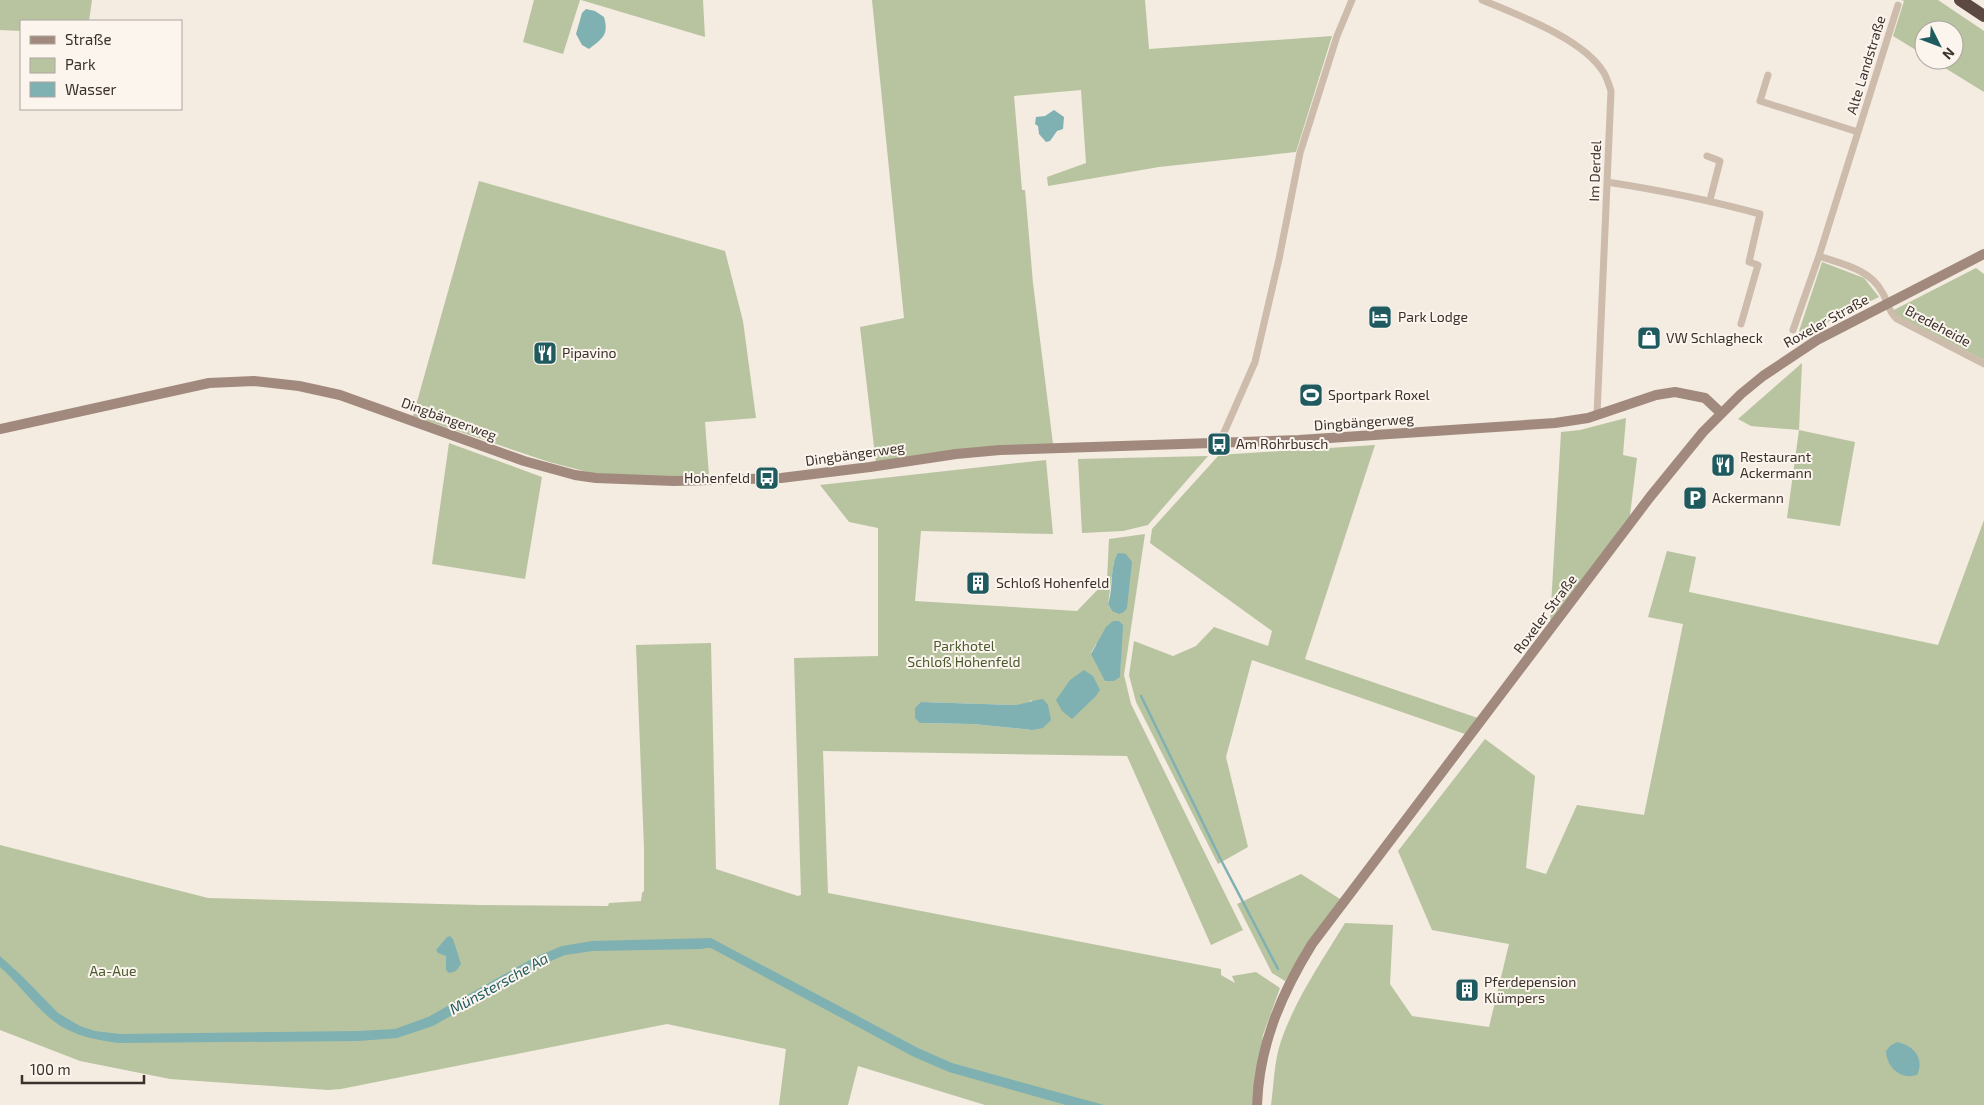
<svg xmlns="http://www.w3.org/2000/svg" width="1984" height="1105" font-family="'Exo 2',sans-serif">
  <style>
    .green { fill: #b8c4a0; fill-rule: evenodd }
    .water { fill: #7fb0b2 }
    .lines { fill: none; stroke-linecap: round; stroke-linejoin: round }
    .stream { stroke: #7fb0b2; stroke-width: 2.5 }
    .minor { stroke: #cdbbac; stroke-width: 7 }
    .secondary { stroke: #a18a7d; stroke-width: 10 }
    .motorway { stroke: #5c4a42; stroke-width: 12 }
    .labels { text-anchor: middle; stroke-width: 4; stroke-linejoin: round; paint-order: stroke }
    .street-label { font-size: 14px; fill: #3b302b; stroke: #fbf5ee }
    .poi-label { font-size: 14px; fill: #3b302b; stroke: #fbf5ee; text-anchor: start }
    .park-label { font-size: 14px; fill: #4a5a2e; stroke: #fbf5ee }
    .water-label { font-size: 15px; font-style: italic; fill: #1f5a5e; stroke: #fbf5ee }
  </style>
  <rect width="100%" height="100%" fill="#f4ebe1"/>
  <path class="green" d="M0 0H92L89 21H21V31L0 30Z
    M534 0H580L563 54 523 42Z
    M581 0H703L705 37Z
    M872 0H1145L1149 49 1332 36 1296 152 1159 167 1048 186 1047 177 1086 163 1081 90 1014 96 1022 190H1025L1033 283 1053 444 876 464 860 327 904 318Z
    M1901 0H1938L1984 31V92L1932 60H1954V30H1924V55L1893 36 1904 1Z
    M479 181 725 251 743 321 756 418 705 422 709 476 682 478 599 475 549 462 413 416Z
    M1822 262 1864 278 1879 297 1797 337Z
    M1976 268 1984 274V360L1890 312Z
    M1802 363 1799 430 1855 442 1840 526 1787 518 1799 430 1751 426 1738 419Z
    M1626 418 1623 455 1637 458 1630 515 1550 624 1561 432 1580 430Z
    M449 443 542 477 525 579 432 564Z
    M1375 445 1305 659 1478 718 1465 734 1252 660 1226 757 1248 847 1218 864 1136 702 1129 675 1134 641 1173 656 1196 646 1214 627 1268 646 1272 631 1150 543 1152 529 1219 455Z
    M1208 456 1148 525 1123 531 1082 533 1078 459Z
    M1046 460 1053 534 921 531 915 601 1077 611 1107 580 1109 539 1145 534 1124 675 1131 704 1243 930 1211 945 1127 756 823 751 828 893 1221 969V975L1235 983 1232 976 1256 972 1280 988 1263 1035 1252 1105H985L858 1066 848 1105H779L786 1049 667 1024 341 1089 328 1090 170 1079 80 1061 0 1030V845L208 898 480 905 608 906 609 903 641 901 642 893 644 891V848L636 645 711 643 716 869 798 896 801 895 794 658 878 656V528L849 522 820 485ZM1114 561 1112 611 1108 604ZM1121 641 1120 676 1091 653 1096 644ZM1032 700V730L973 724 920 723 921 702 1015 705 1025 704Z
    M1984 520V1105H1271C1274 1084 1274 1061 1281 1041 1296 998 1322 961 1345 923L1393 925 1390 984 1412 1016 1489 1027 1509 944 1432 930 1398 851 1485 739 1535 776 1526 868 1546 874 1577 805 1644 815 1683 624 1648 617 1667 551 1696 557 1689 592 1938 645Z
    M1301 874 1340 899 1285 981 1272 973 1237 904Z"/>
  <path class="water" d="M586 9 595 11 604 17C609 35 603 38 589 49L582 45 576 34 582 13Z
    M1054 110 1064 117 1063 129 1057 131 1050 141 1046 142 1039 134 1038 126 1035 124 1036 117 1045 116Z
    M1118 553 1126 554 1132 562 1127 608 1124 612 1119 614 1112 611 1108 604C1114 587 1109 569 1118 553Z
    M1113 621H1119L1123 625 1120 677 1114 681H1105L1091 654 1106 627Z
    M1084 670 1093 676 1100 690 1096 696 1072 719 1062 711 1056 700 1070 680Z
    M1043 699 1048 705 1051 720 1043 728 1032 730 973 724 920 723 915 718V708L921 702 1015 705C1025 704 1033 700 1043 699Z
    M450 936 453 939 461 964 456 971 449 973 446 970V956L438 953 436 950 447 937Z
    M711 938 918 1048 952 1063 1104 1105H1066L949 1072 914 1057 711 948H707L701 949 593 951 565 955 539 966 433 1026 397 1038 359 1041 119 1043C95 1040 70 1035 51 1019 33 1004 18 983 0 967V956L23 977 58 1013 80 1026 95 1031 120 1034 358 1031 395 1029 428 1017 535 957 562 946 592 941Z
    M1897 1042C1913 1045 1925 1058 1917 1075 1901 1080 1887 1068 1886 1051L1890 1046Z"/>
  <g class="lines">
    <path class="stream" d="M1141 696 1221 860 1278 969"/>
    <path class="minor" d="M1482 0C1518 15 1584 39 1604 73 1607 78 1609 85 1611 91L1597 415
      M1768 75 1760 101 1858 132
      M1707 156 1720 161 1710 200
      M1607 182C1659 190 1709 200 1760 214L1749 262 1758 265 1741 324
      M1819 256C1842 264 1870 269 1882 292 1888 301 1888 312 1897 319L1984 364
      M1793 330 1819 256 1898 5
      M1219 444 1255 362 1279 259 1300 153 1337 36 1352 0"/>
    <path class="secondary" d="M0 429 209 383 254 381 299 386 340 395 524 461 575 475 596 478 674 481 781 478 870 467 956 454 1000 450 1299 440 1555 423 1588 418 1656 395 1675 392 1705 398 1721 413
      M1257 1105C1259 1046 1281 994 1312 944L1650 497 1703 432 1741 394 1763 376 1817 340 1984 254"/>
    <path class="motorway" d="M1960 0 1984 16"/>
  </g>
  <defs>
    <g id="hotel-square" transform="scale(1.25)"><rect x="-9" y="-9" width="18" height="18" rx="4" fill="#1f5a5e" stroke="#fbf5ee"/><path d="M-6-4.5h1.5V1H6V5H4.5V3h-9V5H-6ZM-4 0a1.8 1.8 0 1 1 3.6 0ZM.5 0V-2.5h3Q6-2.5 6 0Z" fill="#fff"/></g>
    <g id="shop-square" transform="scale(1.25)"><rect x="-9" y="-9" width="18" height="18" rx="4" fill="#1f5a5e" stroke="#fbf5ee"/><path d="M-5-2.5h2.3a2.7 3.5 0 0 1 5.4 0H5L5.5 6h-11ZM-1.5-2.5h3a1.5 2.3 0 0 0-3 0Z" fill="#fff"/></g>
    <g id="restaurant-square" transform="scale(1.25)"><rect x="-9" y="-9" width="18" height="18" rx="4" fill="#1f5a5e" stroke="#fbf5ee"/><path d="M-5-6h1v4h1v-4h1v4h1v-4h1v5L-1.5 .5V6h-2V.5L-5-1ZM5-6V6H3V1.5H1.5Q1.5-4 5-6Z" fill="#fff"/></g>
    <g id="stadium-square" transform="scale(1.25)"><rect x="-9" y="-9" width="18" height="18" rx="4" fill="#1f5a5e" stroke="#fbf5ee"/><path d="M0-5a6.5 5 0 1 0 0 10a6.5 5 0 1 0 0-10ZM-3.5-1.8h7v3.6h-7Z" fill="#fff"/></g>
    <g id="bus-square" transform="scale(1.25)"><rect x="-9" y="-9" width="18" height="18" rx="4" fill="#1f5a5e" stroke="#fbf5ee"/><path d="M-5-6H5V4H4V6H2V4H-2V6H-4V4H-5ZM-3.5-4V0h7V-4ZM-3.5 1.2v1.5H-2V1.2ZM2 1.2v1.5H3.5V1.2Z" fill="#fff"/></g>
    <g id="parking-square" transform="scale(1.25)"><rect x="-9" y="-9" width="18" height="18" rx="4" fill="#1f5a5e" stroke="#fbf5ee"/><path d="M-3.5-5.5H1a3.5 3.5 0 0 1 0 7H-1V5.5H-3.5ZM-1-3.4V-.6H.8a1.4 1.4 0 0 0 0-2.8Z" fill="#fff"/></g>
    <g id="building-square" transform="scale(1.25)"><rect x="-9" y="-9" width="18" height="18" rx="4" fill="#1f5a5e" stroke="#fbf5ee"/><path d="M-4-6H4V6H1V3H-1V6H-4ZM-2.5-4.3h1.7v1.8h-1.7ZM.8-4.3h1.7v1.8H.8ZM-2.5-1h1.7V.8h-1.7ZM.8-1h1.7V.8H.8Z" fill="#fff"/></g>
  </defs>
  <g fill-rule="evenodd">
    <use href="#hotel-square" x="1380" y="317"/>
    <use href="#shop-square" x="1649" y="338"/>
    <use href="#restaurant-square" x="545" y="353"/>
    <use href="#stadium-square" x="1311" y="395"/>
    <use href="#bus-square" x="1219" y="444"/>
    <use href="#restaurant-square" x="1723" y="465"/>
    <use href="#bus-square" x="767" y="478"/>
    <use href="#parking-square" x="1695" y="498"/>
    <use href="#building-square" x="978" y="583"/>
    <use href="#building-square" x="1467" y="990"/>
  </g>
  <g class="labels">
    <g class="street-label">
      <text transform="translate(1866 65) rotate(-73)" y="5">Alte Landstraße</text>
      <text transform="translate(1595 171) rotate(-88)" y="5">Im Derdel</text>
      <text transform="translate(1826 321) rotate(-29)" y="5">Roxeler Straße</text>
      <text transform="translate(1938 326) rotate(28)" y="5">Bredeheide</text>
      <text transform="translate(449 419) rotate(20)" y="5">Dingbängerweg</text>
      <text transform="translate(1364 422) rotate(-4)" y="5">Dingbängerweg</text>
      <text transform="translate(855 454) rotate(-8)" y="5">Dingbängerweg</text>
      <text transform="translate(1545 614) rotate(-53)" y="5">Roxeler Straße</text>
    </g>
    <g class="poi-label">
      <text x="1398" y="322">Park Lodge</text>
      <text x="1666" y="343">VW Schlagheck</text>
      <text x="562" y="358">Pipavino</text>
      <text x="1328" y="400">Sportpark Roxel</text>
      <text x="1236" y="449">Am Rohrbusch</text>
      <text x="1740" y="462">Restaurant<tspan x="1740" dy="16">Ackermann</tspan></text>
      <text x="750" y="483" text-anchor="end">Hohenfeld</text>
      <text x="1712" y="503">Ackermann</text>
      <text x="996" y="588">Schloß Hohenfeld</text>
      <text x="1484" y="987">Pferdepension<tspan x="1484" dy="16">Klümpers</tspan></text>
    </g>
    <g class="park-label">
      <text x="964" y="651">Parkhotel<tspan x="964" dy="16">Schloß Hohenfeld</tspan></text>
      <text x="113" y="976">Aa-Aue</text>
    </g>
    <g class="water-label">
      <text transform="translate(499 984) rotate(-29)" y="5">Münstersche Aa</text>
    </g>
  </g>
  <rect x="20" y="20" width="162" height="90" fill="#fbf5ee" stroke="#aea6a0"/>
  <rect x="30" y="36" width="25" height="8" fill="#a18a7d" stroke="#aea6a0"/>
  <text x="65" y="45" font-size="15" fill="#3b302b">Straße</text>
  <rect x="30" y="58" width="25" height="15" fill="#b8c4a0" stroke="#aea6a0"/>
  <text x="65" y="70" font-size="15" fill="#3b302b">Park</text>
  <rect x="30" y="82" width="25" height="15" fill="#7fb0b2" stroke="#aea6a0"/>
  <text x="65" y="95" font-size="15" fill="#3b302b">Wasser</text>
  <g transform="translate(1939 45) rotate(132)"><circle r="24" fill="#fbf5ee" stroke="#aea6a0"/>
  <path d="M0-4L9 19L0 12L-9 19Z" fill="#1f5a5e"/>
  <text y="-8" font-size="14" font-weight="bold" text-anchor="middle" fill="#3b302b">N</text>
  </g>
  <path d="M22 1075v8h122v-8" fill="none" stroke="#3b302b" stroke-width="2.5"/>
  <text x="30" y="1075" font-size="15" fill="#3b302b" stroke="#fbf5ee" stroke-width="4" paint-order="stroke">100 m</text>
</svg>
